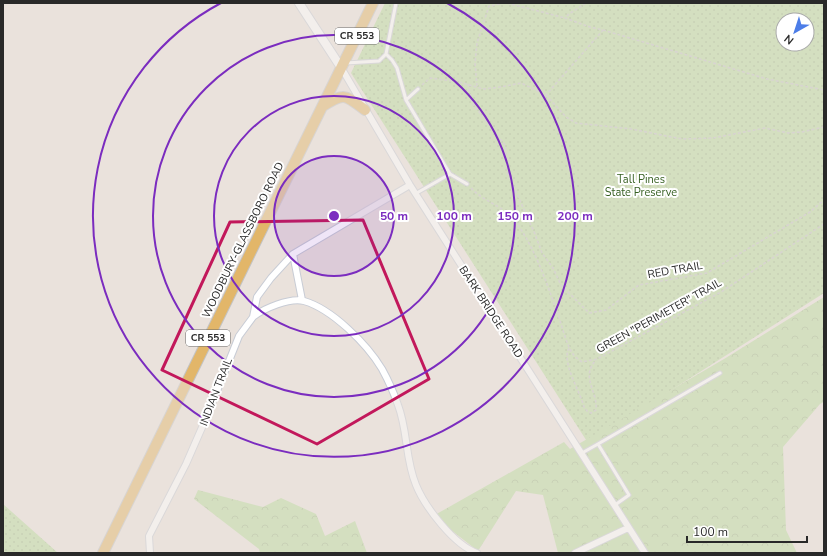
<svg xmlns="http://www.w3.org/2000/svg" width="827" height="556" viewBox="0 0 827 556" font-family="'Nunito Sans',sans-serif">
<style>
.grass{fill:url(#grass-dots);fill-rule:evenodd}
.forest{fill:url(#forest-crowns)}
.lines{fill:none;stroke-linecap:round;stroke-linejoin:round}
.service-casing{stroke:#c8ccd5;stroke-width:5}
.minor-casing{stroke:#c8ccd5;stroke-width:8}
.tertiary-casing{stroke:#c8ccd5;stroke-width:10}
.primary-casing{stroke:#c3c3c3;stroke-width:12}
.path{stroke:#c3c3c3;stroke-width:1.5;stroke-dasharray:3 2;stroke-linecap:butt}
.service{stroke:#fff;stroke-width:3}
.minor{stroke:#fff;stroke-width:6}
.tertiary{stroke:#fff;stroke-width:8}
.primary{stroke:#e2b669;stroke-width:10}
.marked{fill:none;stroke:#c2185b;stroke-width:3;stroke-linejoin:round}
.ring{fill:none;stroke:#7b2cbf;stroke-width:2}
.labels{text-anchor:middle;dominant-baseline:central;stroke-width:4;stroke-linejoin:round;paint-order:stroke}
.shield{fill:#fff;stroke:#696969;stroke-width:1}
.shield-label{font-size:10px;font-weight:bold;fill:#292929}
.park-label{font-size:11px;fill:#365f21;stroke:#fff}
.street-label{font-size:11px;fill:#292929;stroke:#fff}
.centre{fill:#7b2cbf;stroke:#fff;stroke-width:2}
.ring-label{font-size:12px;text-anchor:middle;font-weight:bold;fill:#7b2cbf;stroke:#fff;stroke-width:4;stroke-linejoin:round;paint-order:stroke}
</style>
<defs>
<pattern id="grass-dots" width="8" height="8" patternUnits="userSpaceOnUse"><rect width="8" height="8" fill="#bbdb9e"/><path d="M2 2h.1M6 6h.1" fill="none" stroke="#a1bc88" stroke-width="1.8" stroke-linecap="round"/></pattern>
<pattern id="forest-crowns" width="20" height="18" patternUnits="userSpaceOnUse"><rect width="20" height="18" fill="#bbdb9e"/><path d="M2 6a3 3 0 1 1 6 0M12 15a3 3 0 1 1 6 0" fill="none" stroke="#a1bc88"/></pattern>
</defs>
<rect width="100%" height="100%" fill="#eae2dc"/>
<path class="grass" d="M385 3H824V293L588 443 351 73ZM783 20H807V44H783Z
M3 504 58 553H3Z"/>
<path class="forest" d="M824 297V402L820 404 783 447 786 530 797 553H558L543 495 516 491 478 551 433 516 564 442 570 449 724 359Z
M198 490 263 507 281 498 316 514 325 536 355 521 367 553H260L259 549 194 499Z"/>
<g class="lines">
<g class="service-casing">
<path id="service" d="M386 54 392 60 397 68 406 100 450 174 467 184
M346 63 379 61 386 54 396 3
M406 100 418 89
M415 194 450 174
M598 444 720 373
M582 453 598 444 629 495 615 505"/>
</g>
<g class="minor-casing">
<path id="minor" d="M342 69 410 185 645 553
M293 254 302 300
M253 317C263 309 290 297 304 301 332 309 367 344 382 369 388 380 394 393 398 405 408 431 405 459 416 485 425 507 454 545 477 553
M150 553 149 536 186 464 207 416 239 336 253 317 257 297 271 278 293 254 410 185
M575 553 628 528"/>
</g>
<g class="tertiary-casing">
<path id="tertiary" d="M299 3 342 69"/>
</g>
<g class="primary-casing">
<path id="primary" d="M323 106C345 92 345 95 365 110
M103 553 373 3"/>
</g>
<path class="path" d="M507 3 565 18
M603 30 767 79 824 90
M468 84 472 103 505 145 508 174 535 234 542 253 553 268 561 285 589 313 606 310 639 285 707 273 810 212 824 200
M422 85 430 78 459 82 483 89 501 87 521 83 546 95 603 30 590 27 565 18 569 14 586 3
M477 86 475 63 477 43 489 6 505 3
M546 95 566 117 576 123 631 129 682 139 713 138 765 128 788 133 802 132 824 127
M471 188C482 200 497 204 508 214 530 234 546 281 556 309 561 321 566 345 573 354 575 357 579 360 582 362L597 359 721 292 824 224
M569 348C561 362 580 391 584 407L587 411 591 413 596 410C598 391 580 377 596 360"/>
<use href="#service" class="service"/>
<use href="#minor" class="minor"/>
<use href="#tertiary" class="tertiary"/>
<use href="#primary" class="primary"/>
</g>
<path d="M0 0H827V556H0ZM363 220 429 379 317 444 162 370 230 222Z" fill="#eae2dc" fill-opacity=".55" fill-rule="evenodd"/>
<path class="marked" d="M363 220 429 379 317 444 162 370 230 222Z"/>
<circle cx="334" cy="216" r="60" fill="#7b2cbf" fill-opacity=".12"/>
<g class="ring">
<circle cx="334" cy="216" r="60"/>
<circle cx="334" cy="216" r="120"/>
<circle cx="334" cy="216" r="181"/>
<path d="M447 3A241 241 0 1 1 221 3"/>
</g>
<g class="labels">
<g class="shield">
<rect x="335" y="28" width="44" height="16" rx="3"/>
<rect x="186" y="330" width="44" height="16" rx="3"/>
</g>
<g class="shield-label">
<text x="357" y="36">CR 553</text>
<text x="208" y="338">CR 553</text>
</g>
<g class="park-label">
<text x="641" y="179">Tall Pines<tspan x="641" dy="13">State Preserve</tspan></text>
</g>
<g class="street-label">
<text transform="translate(243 240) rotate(-64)">WOODBURY-GLASSBORO ROAD</text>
<text transform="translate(675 270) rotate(-10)">RED TRAIL</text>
<text transform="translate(491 312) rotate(57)">BARK BRIDGE ROAD</text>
<text transform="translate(659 316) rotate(-29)">GREEN "PERIMETER" TRAIL</text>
<text transform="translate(216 392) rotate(-69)">INDIAN TRAIL</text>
</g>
</g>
<circle cx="334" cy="216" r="6" class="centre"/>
<g class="ring-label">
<text x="394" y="220">50 m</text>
<text x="454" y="220">100 m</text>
<text x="515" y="220">150 m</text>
<text x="575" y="220">200 m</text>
</g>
<rect width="827" height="556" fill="none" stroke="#292929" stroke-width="8"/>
<g transform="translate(795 32) rotate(219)"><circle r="19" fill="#ffffff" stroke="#a9a9a9"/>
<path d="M0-3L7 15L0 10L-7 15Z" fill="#4c7de8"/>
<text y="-6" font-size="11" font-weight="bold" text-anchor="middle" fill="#292929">N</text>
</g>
<path d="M687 536v6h120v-6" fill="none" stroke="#292929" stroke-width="2"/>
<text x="693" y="536" font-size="12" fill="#292929" stroke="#ffffff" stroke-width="3" paint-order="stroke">100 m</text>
</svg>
